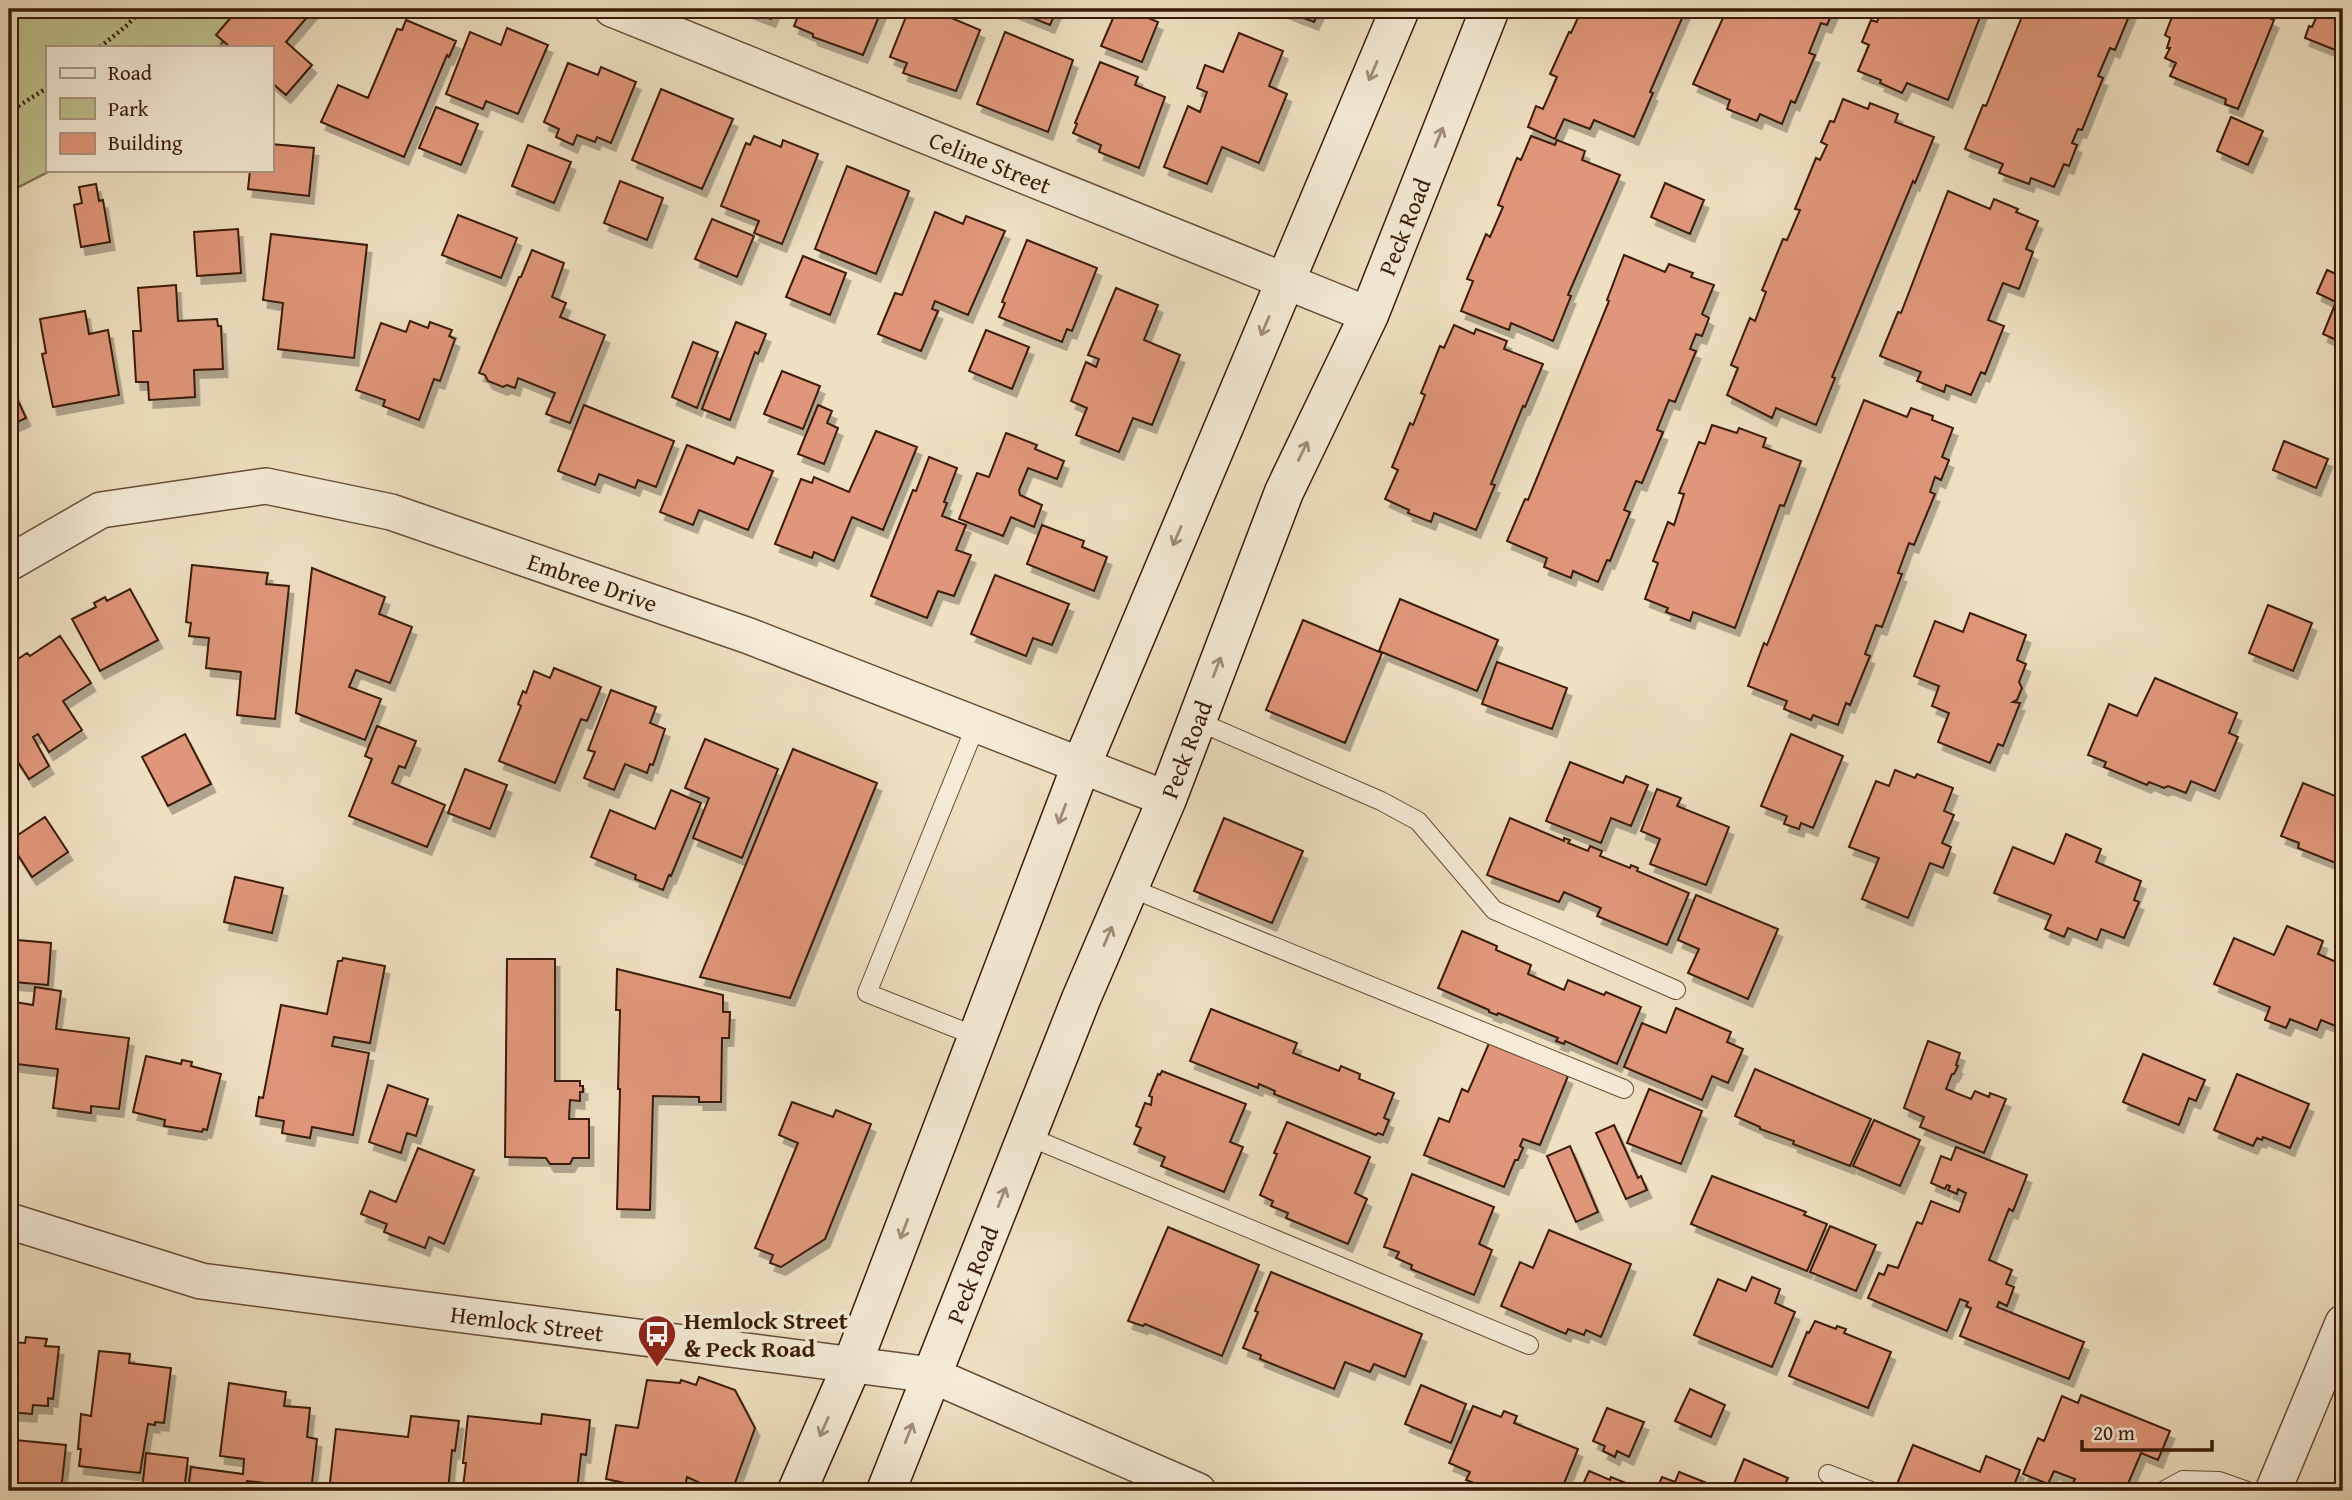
<svg xmlns="http://www.w3.org/2000/svg" width="2352" height="1500" viewBox="0 0 2352 1500" font-family="'Gentium Book Plus',serif">
<style>
.green{fill:#bfc18e;stroke:#7c6e4b;stroke-width:2}
.building{fill:#e0967a;stroke:#3a1b08;stroke-width:2;filter:url(#shadow)}
.lines{fill:none;stroke-linecap:round;stroke-linejoin:round}
.lane-casing{stroke:#674c36;stroke-width:20}
.street-casing{stroke:#674c36;stroke-width:38}
.secondary-casing{stroke:#3a1b08;stroke-width:41}
.path{stroke:#3a1b08;stroke-width:4.5;stroke-dasharray:2 3.5;stroke-linecap:butt}
.lane{stroke:#f5ebd7;stroke-width:18}
.street{stroke:#f5ebd7;stroke-width:35}
.secondary{stroke:#f5ebd7;stroke-width:38}
.oneway{stroke:#a18d7a}
.labels{text-anchor:middle;dominant-baseline:central;stroke-width:7;stroke-linejoin:round;paint-order:stroke}
.street-label{font-size:24px;fill:#3a1b08;stroke:#f5ebd7}
.poi-label{font-size:24px;font-weight:bold;fill:#3a1b08;stroke:#f5ebd7;text-anchor:start}
</style>
<defs>
<filter id="shadow"><feDropShadow dx="4.5" dy="8" stdDeviation="0" flood-color="#0004"/></filter>
</defs>
<rect width="100%" height="100%" fill="#efe0c1"/>
<filter id="stains"><feTurbulence type="fractalNoise" baseFrequency=".00286" numOctaves="4"/><feColorMatrix values="0 0 0 0 .2 0 0 0 0 .09 0 0 0 0 .02 0 0 0 .5 -.17"/></filter>
<radialGradient id="worn" r=".72"><stop offset=".6" stop-color="#630" stop-opacity="0"/><stop offset="1" stop-color="#630" stop-opacity=".3"/></radialGradient>
<path class="green" d="M9 9H251L219 47H47V170H52L9 192Z"/>
<path class="building" d="M238 9H314L286 42 312 65 286 95 271 82V47H230L216 35Z
M745 9H775L771 19Z
M801 9H882L863 55 813 37V34L794 26Z
M909 9H952L949 17 980 30 956 91 903 73 907 63 890 57Z
M1010 9H1057L1050 25Z
M1117 9H1127L1158 22 1142 62 1101 46Z
M1281 9H1320L1314 22Z
M1582 9H1686L1650 92 1653 93 1634 137 1594 120 1590 129 1564 119 1555 139 1528 127 1536 106 1543 109 1557 77 1550 74 1569 32 1571 33Z
M1727 9H1834L1827 25 1821 23 1809 53 1815 55 1795 103 1791 101 1782 124 1760 114 1757 121 1727 109 1730 100 1693 84Z
M1882 9H1983L1948 100 1907 83 1902 93 1880 83 1881 80 1858 71 1869 45 1862 42 1871 20 1877 22Z
M2025 9H2132L2115 50 2110 48 2098 76 2103 78 2082 130 2078 129 2072 143 2077 145 2069 166 2064 164 2054 187 2031 178 2029 184 1999 173 2003 164 1965 149 1983 105 1986 106Z
M2175 9H2268L2265 16 2274 20 2238 109 2225 104 2226 99 2170 76 2176 63 2165 58 2170 48H2167L2170 38 2165 35Z
M2320 9H2343V53L2305 38 2309 26 2312 27Z
M406 20 456 41 449 57 447 55 404 157 321 122 338 85 368 98 397 29 402 30Z
M507 28 548 45 518 114 486 101 483 109 446 94 470 32 501 45Z
M1005 32 1073 60 1048 132 977 104Z
M1239 33 1283 51 1269 86 1287 94 1259 163 1222 147 1207 184 1164 167 1188 106 1200 112 1207 92 1197 88 1205 65 1223 72Z
M1100 62 1138 77 1135 85 1165 97 1139 168 1099 152 1101 145 1073 133 1077 124 1075 123Z
M568 63 598 75 601 67 636 82 611 143 597 137 595 142 577 135 573 145 556 137 559 129 544 122Z
M661 89 733 119 702 189 632 160Z
M1843 99 1868 109 1870 103 1898 114 1895 122 1934 137 1915 183 1913 181 1832 377 1835 378 1816 425 1776 408 1772 418 1727 395 1738 368 1731 365 1750 318 1755 321 1766 292 1762 290 1783 239 1787 240 1800 210 1795 209 1816 158 1820 160 1827 145 1821 142 1830 121 1834 122Z
M436 107 478 124 461 165 419 148Z
M2231 117 2263 131 2248 165 2217 151Z
M754 136 781 147 783 140 818 154 782 244 754 233 759 221 721 206 746 143 750 145Z
M1531 136 1555 145 1557 140 1585 151 1582 160 1620 175 1568 295 1571 296 1553 341 1511 323 1509 330 1461 311 1473 281 1467 279 1486 234 1490 237 1503 207 1498 205 1517 158 1521 160Z
M271 144 314 148 309 196 248 189 250 170H271Z
M528 145 571 162 554 203 512 186Z
M847 166 909 191 876 274 815 249Z
M620 181 663 198 647 240 604 223Z
M1665 183 1704 200 1690 234 1651 217Z
M96 184 99 201 103 200 110 242 81 247 74 205 82 203 79 187Z
M1948 191 1990 209 1994 199 2018 209 2016 212 2038 221 2026 249 2033 252 2019 289 2003 283 1988 320 2004 326 1985 374 1981 372 1971 395 1946 385 1944 392 1917 381 1921 372 1880 356 1898 312 1901 313Z
M935 212 963 224 966 216 1005 231 968 315 935 301 932 309 938 311 921 351 878 334 895 293 902 295Z
M458 215 517 238 501 278 442 255Z
M712 219 754 236 737 277 695 259Z
M238 229 241 273 197 276 194 232Z
M271 234 367 245 354 358 278 349 283 303 263 300Z
M1027 240 1097 268 1072 331 1067 329 1062 342 999 317 1005 303 1002 302Z
M532 250 564 263 552 297 566 303 560 317 605 335 570 423 546 414 555 393 518 378 515 388 507 385 503 387 488 381 485 375 479 373 519 277H521Z
M1624 255 1665 272 1669 264 1693 273 1691 277 1714 285 1702 314 1709 318 1702 336 1696 334 1690 349 1696 351 1675 402 1669 400 1657 430 1663 432 1642 483 1636 481 1624 510 1630 512 1610 561 1607 560 1598 582 1573 571 1571 578 1544 567 1547 558 1507 541 1525 499 1528 500 1609 301 1607 300Z
M803 256 846 273 830 315 786 297Z
M2327 270 2343 277V343L2323 334 2336 302 2317 293Z
M176 285 178 321 217 319 218 326H221L223 369 194 370 195 397 149 400 148 382H136L133 331H141L138 288Z
M1116 288 1158 305 1144 340 1180 355 1152 425 1133 418 1119 452 1076 435 1087 408 1071 401 1086 362 1096 367 1099 359 1088 355Z
M85 311 89 334 108 330 119 395 53 407 42 354 46 353 40 319Z
M410 321 428 328 430 322 452 330 449 336 455 339 440 381 434 379 419 420 383 406 385 400 356 390 381 323 406 332Z
M736 322 766 334 758 354 755 352 730 420 702 409Z
M1454 325 1474 334 1476 329 1507 341 1504 349 1543 364 1525 407 1523 406 1491 484 1495 485 1476 530 1434 513 1431 522 1408 513 1409 510 1385 499 1398 470 1392 467 1410 423 1413 425 1425 395 1421 393 1440 346 1444 348Z
M986 330 1029 347 1012 389 969 371Z
M693 342 718 352 697 408 672 397Z
M782 371 820 386 803 429 764 414Z
M9 381 26 418 9 426Z
M1864 400 1907 417 1911 408 1933 416 1932 420 1953 428 1942 457 1949 460 1941 480 1935 477 1930 492 1935 494 1914 545 1909 543 1898 573 1902 574 1882 627 1876 625 1865 654 1870 656 1850 705 1846 703 1838 725 1813 715 1811 720 1784 709 1787 701 1748 686 1764 643 1767 645Z
M584 405 674 441 656 487 638 480 635 488 599 474 595 485 558 471Z
M818 405 832 411 827 423 838 428 824 464 798 454Z
M1712 425 1737 433 1739 428 1766 438 1763 447 1801 461 1784 506 1780 505 1735 628 1693 612 1690 621 1666 612 1668 608 1645 599 1658 563 1653 561 1668 522 1674 525 1684 494 1679 493 1699 442 1705 444Z
M876 431 917 447 883 530 852 517 834 561 814 552 812 558 775 544 801 479 812 483 814 477 849 492Z
M1006 433 1037 445 1035 449 1064 461 1057 479 1028 468 1019 490 1020 495 1042 505 1034 527 1011 517 1003 536 959 519 977 473 989 477Z
M2284 441 2328 459 2316 488 2273 470Z
M687 445 734 464 737 457 773 471 748 530 699 510 693 525 660 512Z
M929 457 957 468 944 502 947 503 942 516 966 525 956 550 971 555 954 596 938 591 927 618 871 596 913 490 916 491Z
M1042 525 1084 541 1082 547 1107 557 1094 591 1027 564Z
M192 565 268 573 266 584 289 586 275 719 237 715 241 672 206 668 209 638 189 636 191 623 186 622Z
M312 568 385 597 379 614 412 627 390 683 356 670 349 687 381 699 365 740 296 713Z
M995 575 1069 604 1052 645 1033 638 1026 656 971 634Z
M130 589 158 640 100 671 72 619 96 607 94 603 105 597 107 601Z
M1400 599 1498 640 1477 691 1379 651Z
M2268 605 2312 623 2293 671 2249 653Z
M1970 613 2026 635 2017 660 2026 664 2019 682 2022 688 2017 700 2013 702 2020 703 2003 746 1998 744 1990 763 1938 742 1949 713 1932 706 1939 686 1914 676 1935 621 1963 632Z
M1303 620 1382 653 1345 743 1266 710Z
M60 636 91 683 63 701 82 730 49 752 38 734 33 737 49 766 29 779 9 748V707L12 704 9 699V665L27 653 30 656Z
M1497 662 1567 688 1552 729 1482 704Z
M554 668 601 687 587 721 581 719 555 783 499 761 521 706 518 704 523 691 526 693 534 671 550 678Z
M2155 678 2237 713 2229 733 2238 737 2215 791 2191 781 2186 793 2168 786 2164 788 2149 782 2147 785 2104 767 2106 762 2088 755 2109 704 2137 716Z
M611 690 656 707 650 723 665 729 653 765 650 764 647 773 625 764 614 790 584 778 595 752 588 750Z
M377 726 416 741 405 768 399 766 392 783 445 805 427 847 349 816 372 759 365 756Z
M185 734 211 784 168 806 142 757Z
M1791 734 1843 756 1813 828 1801 823 1799 829 1784 824 1787 816 1761 806Z
M705 739 778 769 742 858 693 838 709 798 685 788Z
M793 749 877 783 790 998 700 977Z
M1570 762 1623 783 1626 776 1648 785 1631 826 1611 818 1601 843 1546 821Z
M465 769 507 785 490 829 448 813Z
M1895 770 1915 778 1917 774 1953 788 1944 811 1954 815 1942 843 1951 847 1943 868 1930 863 1908 918 1862 899 1879 858 1849 847 1876 781 1889 786Z
M2343 775V860L2341 865 2298 848 2299 843 2281 836 2303 783 2335 796Z
M1657 789 1681 798 1677 806 1729 827 1706 885 1650 864 1660 839 1641 831Z
M671 790 701 803 671 876 669 875 663 890 635 879 636 875 591 857 610 810 655 829Z
M45 817 68 852 32 877 9 841Z
M1224 818 1303 851 1272 923 1194 891Z
M1510 818 1564 841V838L1570 840 1568 843 1588 851 1590 846 1602 851 1600 856 1630 868 1631 865 1638 868 1637 871 1689 893 1667 945 1597 916 1601 908 1564 892 1559 902 1487 875Z
M2066 834 2101 849 2096 862 2141 881 2134 900 2139 902 2124 938 2101 929 2097 940 2068 928 2064 937 2045 929 2051 915 1994 893 2013 847 2054 864Z
M235 877 283 888 272 933 224 922Z
M1696 895 1778 929 1748 999 1688 973 1699 949 1678 940Z
M2287 926 2323 941 2318 954 2343 965V1029L2321 1020 2317 1030 2290 1019 2286 1028 2265 1020 2270 1007 2214 984 2234 938 2274 955Z
M1462 931 1497 946 1496 950 1531 965 1528 974 1564 990 1568 980 1604 995 1606 992 1641 1007 1617 1064 1565 1041 1564 1044 1556 1041 1558 1038 1498 1013 1497 1015 1489 1012V1010L1438 988Z
M17 940 51 943 48 985 14 982Z
M343 958 385 966 370 1043 334 1037 332 1046 369 1053 353 1135 312 1127 310 1138 282 1133 284 1121 256 1116 259 1097 263 1098 281 1005 327 1014 338 961H342Z
M507 959H555V1081H580V1086H583V1092H580V1101L570 1100 569 1119H589V1158H573L570 1164H550L546 1158 505 1157Z
M617 969 723 995V1012H730L729 1038H722L721 1102H699V1097L653 1096 650 1210 617 1209 620 1089H618L620 1010H616Z
M35 987 61 991 56 1029 129 1038 119 1109 91 1106V1113L53 1108 58 1069 9 1063 11 1014H14L15 1002 33 1005Z
M1676 1008 1731 1032 1727 1042 1743 1049 1728 1083 1712 1076 1702 1100 1624 1067 1642 1023 1666 1033Z
M1211 1009 1297 1043 1293 1053 1339 1071 1341 1066 1360 1074 1359 1079 1394 1093 1384 1118 1389 1120 1383 1135 1378 1133 1376 1135 1274 1094 1275 1091 1259 1084 1258 1088 1190 1061Z
M1490 1041 1553 1066 1552 1069 1568 1076 1540 1145 1523 1139 1520 1146 1523 1148 1518 1160H1515L1504 1187 1424 1155 1439 1118 1449 1122 1462 1089 1468 1092Z
M1928 1041 1960 1053 1956 1065 1958 1066 1954 1074H1952L1946 1089 1971 1099 1975 1091 1989 1097 1990 1093 2006 1099 1984 1153 1920 1127 1924 1117 1904 1108Z
M2143 1054 2205 1080 2196 1101 2189 1098 2179 1125 2123 1102Z
M146 1056 181 1064 182 1060 192 1062 191 1066 221 1074 207 1130 203 1129 202 1132 164 1126 165 1120 133 1112Z
M1755 1069 1871 1119 1850 1166 1793 1144 1794 1141 1760 1129V1127L1735 1116Z
M1162 1071 1246 1104 1230 1142 1243 1147 1224 1192 1161 1166 1165 1157 1134 1144 1141 1128 1136 1126 1145 1103 1151 1105 1152 1097 1149 1096 1158 1074 1160 1075Z
M2237 1074 2309 1104 2290 1148 2263 1137 2262 1140 2257 1138 2253 1146 2214 1130Z
M388 1085 428 1099 416 1136 407 1133 401 1153 369 1142Z
M1649 1089 1702 1111 1681 1164 1627 1143Z
M792 1102 833 1117 836 1110 871 1124 825 1239 781 1267 770 1263 773 1255 755 1248 798 1143 779 1135Z
M1874 1120 1920 1140 1900 1186 1853 1166Z
M1287 1122 1370 1157 1355 1193 1367 1199 1348 1244 1286 1218 1288 1213 1271 1206 1273 1201 1260 1195 1277 1154 1274 1153Z
M1614 1125 1638 1178 1641 1176 1647 1190 1626 1199 1596 1133Z
M1570 1146 1598 1212 1576 1222 1547 1156Z
M1956 1147 2027 1175 2013 1211 2009 1209 1989 1260 2012 1270 2006 1284 2014 1287 2007 1306 1999 1302 1997 1307 2084 1342 2069 1379 1960 1336 1971 1308 1966 1306 1968 1302 1960 1299 1947 1331 1868 1298 1879 1273 1884 1275 1888 1265 1898 1268 1917 1222 1922 1224 1931 1201 1959 1212 1966 1193 1958 1189 1957 1194 1948 1190 1950 1186 1947 1185 1945 1189 1931 1183 1941 1156 1951 1160Z
M418 1148 474 1170 444 1244 429 1237 425 1248 384 1232 387 1224 361 1214 370 1191 396 1202Z
M1412 1174 1494 1207 1479 1244 1492 1250 1474 1295 1411 1269 1412 1265 1396 1258 1399 1252 1384 1247Z
M1712 1176 1806 1212 1804 1215 1827 1224 1807 1271 1691 1224Z
M1830 1226 1876 1245 1856 1291 1810 1272Z
M1168 1227 1259 1265 1222 1356 1145 1324 1143 1326 1128 1321Z
M1549 1230 1631 1264 1601 1337 1586 1330 1584 1335 1568 1329 1566 1334 1501 1306 1520 1262 1533 1268Z
M1271 1272 1422 1334 1405 1377 1374 1364 1370 1372 1345 1362 1334 1389 1260 1359 1261 1355 1243 1348 1258 1312 1255 1311Z
M1752 1277 1780 1289 1775 1303 1795 1312 1772 1367 1694 1335 1718 1279 1746 1291Z
M1815 1321 1836 1329 1837 1326 1846 1329 1844 1333 1891 1352 1868 1408 1789 1376 1807 1332 1809 1333Z
M9 1327 13 1328 11 1342 25 1343 26 1337 47 1339 45 1346 59 1347 53 1399 48 1398V1406L33 1405 32 1414 9 1412Z
M99 1351 130 1354 129 1363 171 1368 164 1423 155 1422V1425L148 1424 140 1473 79 1466 81 1449H78L81 1414 91 1416Z
M699 1377 735 1390 755 1428 732 1491H717L687 1477 684 1491H663L606 1479 616 1425 638 1428 647 1380 680 1383 681 1380 696 1385Z
M229 1383 286 1392 284 1406 310 1408 307 1437 317 1439 311 1491H281V1485L247 1481 246 1491H188L191 1467 243 1474 244 1459 220 1456Z
M1421 1385 1466 1404 1451 1443 1405 1424Z
M1690 1389 1725 1405 1711 1437 1675 1421Z
M2081 1395 2170 1431 2158 1460 2141 1453 2125 1491H2087L2072 1485 2075 1479 2054 1471 2048 1484 2023 1474 2038 1438 2044 1441 2062 1396 2078 1403Z
M1473 1406 1501 1417 1504 1411 1517 1416 1514 1423 1578 1449 1561 1491H1520L1507 1486 1505 1491H1495L1466 1480 1470 1472 1449 1463Z
M1607 1408 1644 1422 1629 1457 1617 1451 1615 1457 1603 1451 1605 1446 1593 1441Z
M542 1414 590 1420 586 1455 581 1454 577 1491H495L463 1487 466 1463H463L468 1416 541 1424Z
M411 1416 459 1421 455 1451 452 1450 448 1491H329L336 1429 408 1437Z
M15 1440 66 1445 61 1491H10Z
M1913 1445 1980 1472 1986 1456 2020 1470 2014 1485 2031 1491H1901L1895 1489Z
M146 1453 188 1458 184 1491H142Z
M1744 1459 1788 1478 1782 1491H1731Z
M1589 1471 1610 1480 1611 1477 1646 1491H1580Z
M1679 1472 1712 1485 1709 1491H1656L1662 1477 1675 1482Z"/>
<g class="lines">
<g class="lane-casing">
<path id="lane" d="M1197 721 1381 801 1418 821 1494 910 1676 990
M976 725 867 993 978 1037
M1128 887 1624 1089
M1027 1136 1529 1345
M1828 1474 1871 1491
M2163 1491 2183 1480 2219 1481 2247 1491"/>
</g>
<g class="street-casing">
<g id="street">
<path id="s1" d="M612 9 1369 315"/>
<path id="s2" d="M9 563 101 510 266 486 391 512 749 636 1167 799"/>
<path id="s3" d="M9 1221 201 1281 932 1375 1198 1491"/>
<path d="M2273 1491 2343 1323"/>
</g>
</g>
<g class="secondary-casing">
<g id="secondary">
<path d="M797 1491 852 1365 1081 766 1400 9"/>
<path id="s4" d="M886 1491 1081 999 1167 799 1284 492 1369 315 1490 9"/>
</g>
</g>
<path class="path" d="M100 47 125 27 143 9
M9 112 47 88"/>
<use href="#lane" class="lane"/>
<use href="#street" class="street"/>
<use href="#secondary" class="secondary"/>
</g>
<defs><path id="oneway-shaft" d="M-6 0H5M1.5-3L5.5 0L1.5 3" fill="none" stroke-width="1.6" stroke-linecap="round" stroke-linejoin="round" transform="scale(1.75)"/></defs>
<g class="oneway">
<use href="#oneway-shaft" transform="translate(1373 71) rotate(113)"/>
<use href="#oneway-shaft" transform="translate(1439 137) rotate(-68)"/>
<use href="#oneway-shaft" transform="translate(1265 326) rotate(113)"/>
<use href="#oneway-shaft" transform="translate(1303 451) rotate(-64)"/>
<use href="#oneway-shaft" transform="translate(1177 536) rotate(113)"/>
<use href="#oneway-shaft" transform="translate(1217 667) rotate(-69)"/>
<use href="#oneway-shaft" transform="translate(1062 814) rotate(111)"/>
<use href="#oneway-shaft" transform="translate(1108 936) rotate(-67)"/>
<use href="#oneway-shaft" transform="translate(1002 1197) rotate(-68)"/>
<use href="#oneway-shaft" transform="translate(904 1229) rotate(111)"/>
<use href="#oneway-shaft" transform="translate(824 1427) rotate(114)"/>
<use href="#oneway-shaft" transform="translate(909 1433) rotate(-69)"/>
</g>
<defs>
<g id="bus-pin" transform="scale(2.0125)"><path d="M0 17L-7.5 6A9.5 9.5 0 1 1 7.5 6Z" fill="#8f2418" stroke="#f5ebd7"/><path d="M-5-6H5V4H4V6H2V4H-2V6H-4V4H-5ZM-3.5-4V0h7V-4ZM-3.5 1.2v1.5H-2V1.2ZM2 1.2v1.5H3.5V1.2Z" fill="#fff"/></g>
</defs>
<g fill-rule="evenodd">
<use href="#bus-pin" x="657" y="1334"/>
</g>
<g class="labels">
<g class="street-label">
<text stroke="none"><textPath href="#s1" startOffset="408">Celine Street</textPath></text>
<text stroke="none"><textPath href="#s4" startOffset="1367">Peck Road</textPath></text>
<text stroke="none"><textPath href="#s2" startOffset="614">Embree Drive</textPath></text>
<text stroke="none"><textPath href="#s4" startOffset="800">Peck Road</textPath></text>
<text stroke="none"><textPath href="#s4" startOffset="233">Peck Road</textPath></text>
<text stroke="none"><textPath href="#s3" startOffset="530">Hemlock Street</textPath></text>
</g>
<g class="poi-label">
<text x="684" y="1320">Hemlock Street<tspan x="684" dy="28">&amp; Peck Road</tspan></text>
</g>
</g>
<rect width="2352" height="1500" fill="none" stroke="#efe0c1" stroke-width="35"/>
<rect x="10" y="10" width="2331" height="1479" fill="none" stroke="#3a1b08" stroke-width="3.5"/>
<rect x="18" y="18" width="2317" height="1465" fill="none" stroke="#3a1b08" stroke-width="2"/>
<rect x="46" y="46" width="228" height="126" fill="#f5ebd7" stroke="#aa9884" stroke-width="2"/>
<rect x="60" y="68" width="35" height="10" fill="#f5ebd7" stroke="#aa9884" stroke-width="2"/>
<text x="108" y="80" font-size="21" fill="#3a1b08">Road</text>
<rect x="60" y="98" width="35" height="21" fill="#bfc18e" stroke="#aa9884" stroke-width="2"/>
<text x="108" y="116" font-size="21" fill="#3a1b08">Park</text>
<rect x="60" y="133" width="35" height="21" fill="#e0967a" stroke="#aa9884" stroke-width="2"/>
<text x="108" y="150" font-size="21" fill="#3a1b08">Building</text>
<path d="M2082 1440v10h130v-10" fill="none" stroke="#3a1b08" stroke-width="3.5"/>
<text x="2093" y="1440" font-size="21" fill="#3a1b08" stroke="#f5ebd7" stroke-width="5" paint-order="stroke">20 m</text>
<rect width="100%" height="100%" filter="url(#stains)"/>
<rect width="100%" height="100%" fill="url(#worn)"/>
</svg>
